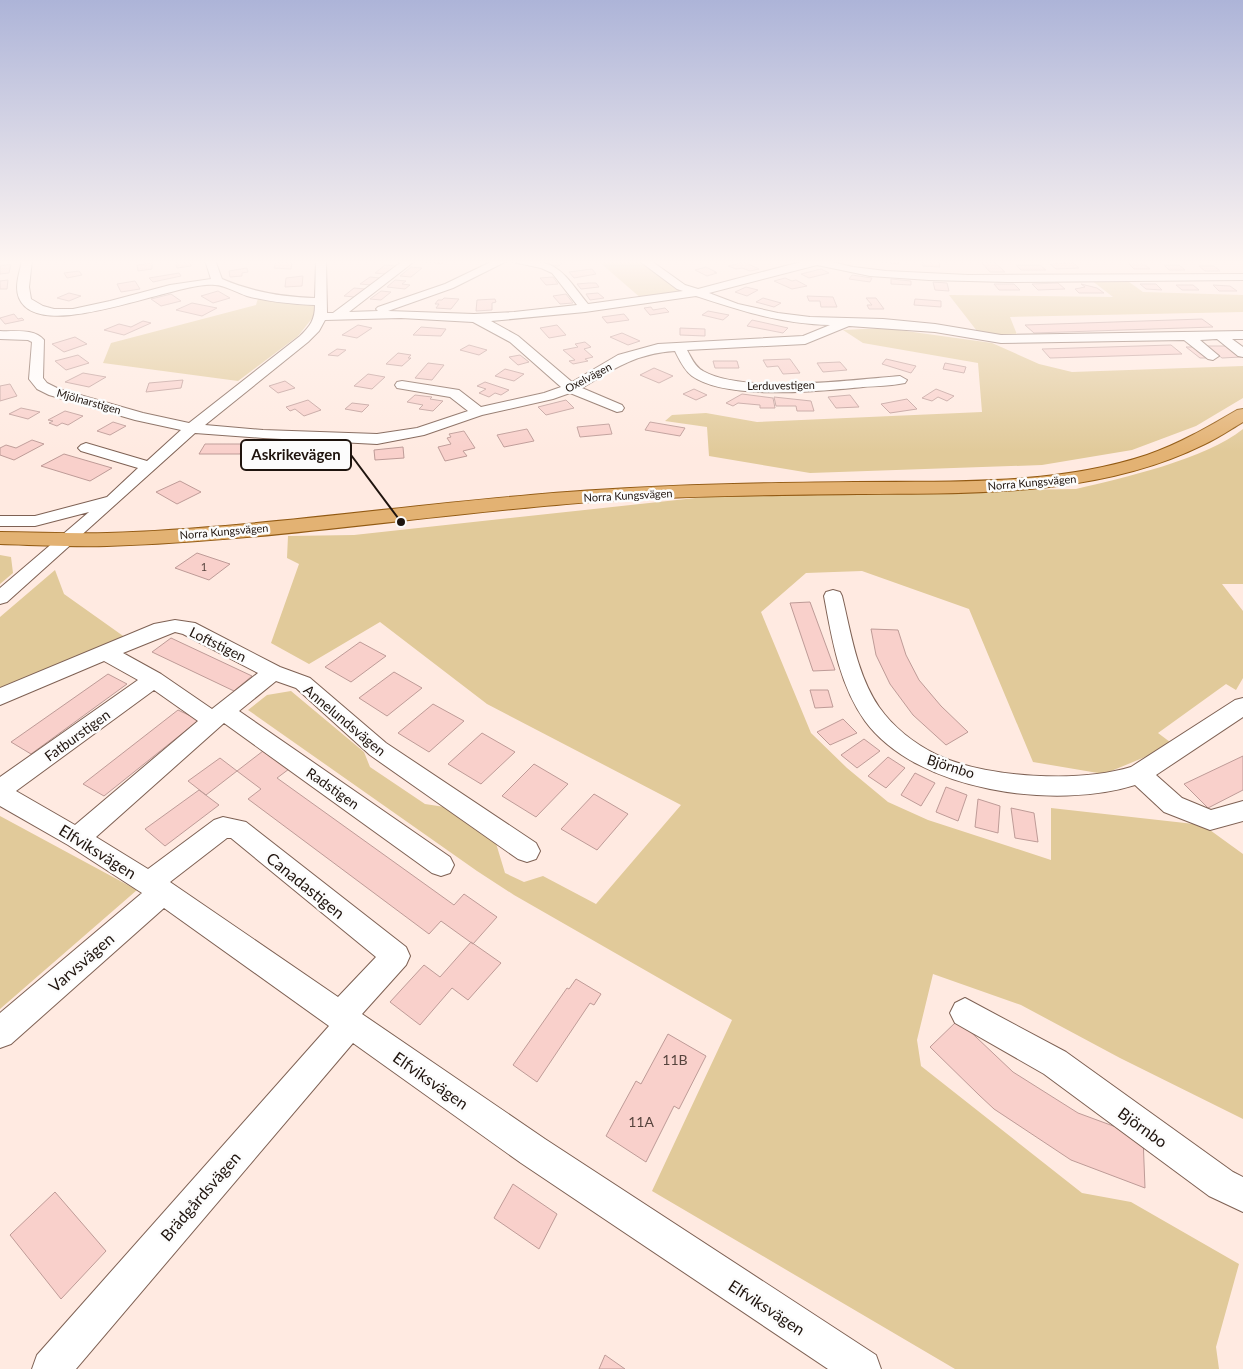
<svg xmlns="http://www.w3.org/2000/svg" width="1243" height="1369" viewBox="0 0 1243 1369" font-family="Lato,sans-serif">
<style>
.green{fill:#e1ca9a}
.building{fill:#f9d0cb;stroke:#be9b97}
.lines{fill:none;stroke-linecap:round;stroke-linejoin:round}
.minor-casing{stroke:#7e6154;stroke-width:2}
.major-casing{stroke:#925a13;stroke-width:2}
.minor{fill:#fff;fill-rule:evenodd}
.major{fill:#e3b273;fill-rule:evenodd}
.labels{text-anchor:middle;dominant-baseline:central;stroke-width:5;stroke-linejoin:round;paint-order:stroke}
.far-street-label{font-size:11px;fill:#1f140e;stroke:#fcfcfc}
.number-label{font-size:11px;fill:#56433d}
.street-label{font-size:14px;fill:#1f140e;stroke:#fcfcfc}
.near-number-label{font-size:14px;fill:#56433d}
.near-street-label{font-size:16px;fill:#1f140e;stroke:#fcfcfc}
.leader{fill:none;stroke:#1f140e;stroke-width:2}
.callout-dot{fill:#1f140e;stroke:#fcfcfc;stroke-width:2}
.callout{fill:#fcfcfc;stroke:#1f140e;stroke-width:2}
.callout-label{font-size:15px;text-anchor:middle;font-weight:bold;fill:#1f140e}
</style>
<rect width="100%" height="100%" fill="#ffeae1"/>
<path class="green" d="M597 260H638L682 292 642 299Z
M1125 279 1143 292 1243 295V312L1010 317 1018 337 977 331 949 295 1113 297 1091 280Z
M259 295 314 305V316L298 336 238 381 103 363 111 343 256 305Z
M884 328 992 343 1039 364 1072 372 1243 366V398L1196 426 1132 450 1042 465 810 473 709 456 707 427 665 421 672 415 706 413 757 422 982 412 978 363 863 343 843 330Z
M1243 429V584H1222L1243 611V678L1236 690 1226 684 1158 733 1174 745 1104 774 1033 762 969 609 862 571 806 573 761 612 811 733 847 768 888 802 928 820 1051 860V808L1203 825 1243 854V1119L1120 1058 1021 1005 933 974 917 1040 921 1066 1082 1193 1131 1202 1239 1264 1216 1347 1219 1369H955L652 1191 732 1020 514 895 477 871 248 710 267 695 291 691 364 752 370 767 425 804 451 808 495 840 505 873 524 882 543 876 596 904 681 805 487 704 380 622 309 664 271 643 299 564 287 558 288 536 354 535 723 495 1076 489C1123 478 1206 459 1243 429Z
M0 555 11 557 13 573 0 584Z
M55 570 64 594 126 638 0 690V617Z
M0 816 137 890 0 1009Z"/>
<path class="building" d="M175 260H189L191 266 177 268Z
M421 260H446L442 264 419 261Z
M553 260H565L559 266 549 265Z
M883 260H900L898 264 882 262Z
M921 261 939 262 940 267 923 266Z
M292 262 291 269 274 268 275 263Z
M744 262 759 269 750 271 742 268 736 269 728 266Z
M981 262H994L1005 272H990Z
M152 263V269L138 271 137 265Z
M1074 263 1079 268 1056 269 1050 264Z
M11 264 9 273 0 274V266Z
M1129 264H1144L1150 269H1134Z
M385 265 396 266 385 274 375 273Z
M1016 265H1040L1046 270H1021Z
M1164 265H1179L1185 270H1169Z
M1199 266H1214L1220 271H1205Z
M411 267 422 268 411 277 400 276Z
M706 267 716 272H714L717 273 707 276 695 270Z
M247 268 248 272 242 273V276L230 277 229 271Z
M592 269 596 274 574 278 569 272Z
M821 269 829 273 809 278 801 274Z
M79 271 82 275 67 278 64 273Z
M179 273 181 276 153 282 149 278Z
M852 275 872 278 870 282 849 279Z
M303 276 302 286 285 287 286 278Z
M370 277 380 278 371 285 360 284Z
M553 277 558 284 546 285 540 278Z
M785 278 792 281 796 280 807 286 792 289 774 281Z
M891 279 911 281V285L891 284Z
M8 280 7 289H0V281Z
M395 280 406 281 402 284 410 285 405 289 387 287Z
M135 281 140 289 121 292 117 284Z
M933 282 947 283 949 291 935 290Z
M589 283H596L599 287 581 289 577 284Z
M1058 283 1065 289 1038 290 1032 284Z
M994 284H1014L1020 290H999Z
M1081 284 1097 288 1104 293H1079L1075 289 1085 287Z
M1140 284H1156L1162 290 1146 289Z
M1176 285H1193L1199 290H1182Z
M1213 285 1230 286 1237 291H1219Z
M746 287 758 290 747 296 735 292Z
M354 288 365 289 354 297 344 296Z
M218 291 230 298 213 303 201 296Z
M381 291 391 292 381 300 370 299Z
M69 293 81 296 69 301 57 298Z
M598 293 604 298 590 300 586 294Z
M171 294 181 301 161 306 151 299Z
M566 294 573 303 560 304 553 296Z
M807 296 833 297 837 307H821L820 301H809Z
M444 298 459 299 451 309 436 308 439 304H435L438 300H442Z
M763 298 781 303 774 307 756 302Z
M866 298H876L884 309H869L867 305H872Z
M495 299 496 302 492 303V310L476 311 477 300Z
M915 299 941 301V307L914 305Z
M192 303 217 308 202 316 176 310Z
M651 307 653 310 665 308 669 312 650 315 644 308Z
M708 311 729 315 723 320 702 315Z
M14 314 18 319 22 318 24 320 5 324 0 318Z
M624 314 629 320 607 323 602 317Z
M1202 319 1213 327 1034 333 1025 325Z
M752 320 788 328 783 333 747 326Z
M143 321 151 323 124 335 104 330 119 324 131 327Z
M358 325 372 328 357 338 342 335Z
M557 325 566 335 549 338 540 328Z
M421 327 446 329 441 336 413 335Z
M680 328 705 329V336L680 335Z
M622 333 640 341 628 345 610 337Z
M75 337 87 344 64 352 52 344Z
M585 342 591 347 584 349 593 357 585 359 588 361 573 364 569 361 575 360 563 350 578 347 575 344Z
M469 345 487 350 479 355 460 350Z
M1171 345 1182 354 1050 358 1042 349Z
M1207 346H1225L1241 357 1222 358Z
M1186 347H1194L1209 358H1200Z
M337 349 346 350 338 356 328 355Z
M398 353 411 355 408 358H411L402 366 386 364Z
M78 355 89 363 66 370 55 361Z
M520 355 529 362 518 365 509 357Z
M790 359 800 373 783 374 778 366 767 367 763 360Z
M886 359 916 366 911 373 882 364Z
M713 361H737L739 368H715Z
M840 362 847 370 823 372 817 363Z
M428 363 444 365 432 380 415 378Z
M945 363 966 367 964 373 943 369Z
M654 368 673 376 659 383 640 375Z
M505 369 524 374 514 381 495 376Z
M83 373 106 377 89 387 65 382Z
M368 374 385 377 372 389 354 386Z
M183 380 181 388 146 392 149 383Z
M285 381 295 388 278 393 269 386Z
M485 382 509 390 501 395 495 393 489 397 479 393 486 389 477 386Z
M10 384 17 396 0 401V386Z
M694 389 707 395 696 400 683 394Z
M936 389 954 396 947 401 938 397 932 401 922 398Z
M742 394 773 398 775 408H760V405L738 403 733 406 726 403Z
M415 395 432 397 430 399 443 401 433 411 419 409 423 405 407 402Z
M850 395 859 407 836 408 828 397Z
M774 397 811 401 814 411H797L796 406H776Z
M907 399 917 409 890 413 881 404Z
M308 400 321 410 304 416 295 409 290 411 286 407Z
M566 400 574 408 546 415 538 407Z
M352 403 369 405 362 412 345 409Z
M21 408 40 412 28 419 9 414Z
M65 411 83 416 68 425 62 423 57 426 49 423 53 421 48 420Z
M113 422 126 426 110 435 97 431Z
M650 422 685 428 680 436 645 430Z
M609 424 612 434 580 437 577 427Z
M527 429 534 441 504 447 497 435Z
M464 431 475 448 463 451 467 456 445 461 438 447 451 444 447 438 451 437 449 434Z
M32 440 44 444 14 460 0 455V448L6 445 16 448Z
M205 444H246L240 454H199Z
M403 447 404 458 375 460 374 450Z
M64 454 112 468 90 481 41 466Z
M180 481 201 492 177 504 156 492Z
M197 553 230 564 209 580 175 568Z
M810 602 835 670 813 671 790 603Z
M871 629 898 630 906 655 919 680 941 706 968 732 946 745 913 715 890 684 876 655Z
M171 638 252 676 234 691 152 652Z
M360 642 386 656 351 682 325 667Z
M394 672 422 688 387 716 359 698Z
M108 674 127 684 31 754 11 742Z
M810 690H828L833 707 815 708Z
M433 704 464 721 429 752 398 733Z
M178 710 199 720 104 796 83 784Z
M843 719 857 733 830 745 817 732Z
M482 733 515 752 481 784 448 764Z
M864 739 880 751 857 768 841 755Z
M263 751 289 769 277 778 454 905 464 894 497 917 473 944 441 921 429 934 248 799 261 789 237 771Z
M1243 756V790L1208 808 1184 784Z
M888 757 905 768 886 788 868 776Z
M220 758 237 771 206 795 188 781Z
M534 764 568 784 536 817 502 796Z
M915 773 935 783 921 806 901 795Z
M946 787 967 795 958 821 936 812Z
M199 790 219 805 165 846 145 829Z
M594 794 628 814 597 850 561 829Z
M978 799 1000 806 998 833 975 827Z
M1011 808 1034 813 1038 842 1015 838Z
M471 942 501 963 468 1000 452 988 420 1025 390 1002 424 965 440 977Z
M576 979 601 994 594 1005 590 1003 537 1082 513 1065 567 988 569 989Z
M958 1020 1013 1072 1078 1113 1143 1137 1145 1188 1071 1160 994 1109 979 1095 930 1047Z
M668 1034 706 1056 679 1109 674 1106 646 1162 606 1136 636 1081 641 1084Z
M513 1184 557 1214 539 1249 494 1218Z
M55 1192 106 1251 61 1299 10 1235Z
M605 1355 625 1369H599Z"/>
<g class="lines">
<g class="minor-casing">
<path id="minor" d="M22 260H32L29 287 31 299 43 306 54 309H73L110 301 170 285 211 279 205 260H215L222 279C252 292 283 297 315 298L316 260H326L327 313H333L404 260H416L349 312 378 311 376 309 378 307 445 284 495 260H509L453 288 388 311 474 314 514 312 577 305 552 273 541 268 513 262 512 260C559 260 560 269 588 304L683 291 677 289 638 260H650L685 285 698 289 808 260H823L853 267 886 271 968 275 1243 274V280L1008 282 929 280 870 276 817 265 709 293 738 304 778 313 810 317 883 319 935 324 1001 335 1243 331V339H1232L1243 347V357L1238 356 1217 339 1200 340 1219 356 1213 360 1208 359 1184 340 1001 343 935 332 849 326 805 344 687 350C691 357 695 367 703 371 744 394 852 380 900 376L907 380 905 383C891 386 877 386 863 387 821 391 727 401 692 376 684 370 679 359 675 351 637 353 613 369 582 388L622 405 624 408 622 411 617 412 570 393 553 399 482 415 424 435 377 444 263 438 195 433 7 602 0 604V588L89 512 35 526H0V516H35L107 497 138 468 81 451 78 448 81 445 86 443 147 461 181 430 135 420 49 395 37 389 29 379 32 342 28 340 0 339V331C14 332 34 328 44 340L43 378 47 383 59 389 143 413 189 423 300 336C310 326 315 320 315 305 292 304 270 302 247 296 238 293 224 285 215 285 176 281 40 346 19 298 14 286 20 272 22 260ZM696 296C742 311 781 324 830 325L803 336 658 344 618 355 572 382 518 336 491 321 585 312ZM401 318 473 322 510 342 561 387 544 393 481 407 459 390 402 381 397 382 395 385 397 388 450 397 468 411 417 428 377 434 263 430 205 425 308 342 319 331 325 320Z
M833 590 840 592 842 596C851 633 857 675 879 707 893 727 915 744 937 755 987 778 1079 783 1131 767L1235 700 1243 698V717L1156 775 1182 798 1211 810 1243 801V821L1210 830 1164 812 1135 785C1056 810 917 792 865 721 839 684 832 639 824 596L826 592Z
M175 620 195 623 280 667 310 678 386 743 536 843 540 851 536 859 527 862 518 859 370 755 296 688 276 681 239 711 450 857 454 865 450 873 441 876 432 873 224 723 96 837 148 869 214 820 223 817 246 822 406 947 410 956 406 965 362 1014 545 1139 876 1355 881 1369H828L521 1163 353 1043 76 1369H32L37 1355 329 1026 164 908 11 1044 0 1048V1013L142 893 68 845 0 806V777L138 680 104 661 0 705V688L154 624ZM175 632 183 634 258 673 212 709 161 674 123 653ZM154 690 198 721 75 825 16 791ZM227 838H231L376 957 338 997 170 882Z
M965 998 1066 1052 1233 1172 1243 1177V1212L1209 1196 1044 1074 955 1023 950 1013 955 1003Z"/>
</g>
<g class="major-casing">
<path id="major" d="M1243 409V422C1231 429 1218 438 1205 444 1098 497 974 493 858 494 769 495 681 496 592 502 431 514 270 541 107 546 72 547 36 545 0 544V532C36 532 71 534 107 533 270 528 433 500 596 490 682 484 768 483 854 482 951 481 1053 486 1147 455 1179 444 1208 427 1237 410Z"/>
</g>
<use href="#minor" class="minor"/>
<use href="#major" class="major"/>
</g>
<linearGradient id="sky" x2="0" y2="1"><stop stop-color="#adb4d8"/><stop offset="0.58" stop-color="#fff6f2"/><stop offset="1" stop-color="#fff6f2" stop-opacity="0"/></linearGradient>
<rect width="1243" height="452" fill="url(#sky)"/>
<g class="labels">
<g class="far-street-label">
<text transform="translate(588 377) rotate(-28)">Oxelvägen</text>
<text transform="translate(781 385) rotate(-1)">Lerduvestigen</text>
<text transform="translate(89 401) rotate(16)">Mjölnarstigen</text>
<text transform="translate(1032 482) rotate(-5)">Norra Kungsvägen</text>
<text transform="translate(628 495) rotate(-3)">Norra Kungsvägen</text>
<text transform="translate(224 531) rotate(-5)">Norra Kungsvägen</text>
</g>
<g class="number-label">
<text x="204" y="566">1</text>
</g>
<g class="street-label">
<text transform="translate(218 644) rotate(26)">Loftstigen</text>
<text transform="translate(345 720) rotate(40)">Annelundsvägen</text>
<text transform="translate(77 735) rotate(-36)">Fatburstigen</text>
<text transform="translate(951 766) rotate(18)">Björnbo</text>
<text transform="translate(333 788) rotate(35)">Radstigen</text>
</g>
<g class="near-number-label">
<text x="675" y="1059">11B</text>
<text x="641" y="1121">11A</text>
</g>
<g class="near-street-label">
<text transform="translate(98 851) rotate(32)">Elfviksvägen</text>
<text transform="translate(306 885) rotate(39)">Canadastigen</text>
<text transform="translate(81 962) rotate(-41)">Varvsvägen</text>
<text transform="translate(431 1080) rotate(35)">Elfviksvägen</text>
<text transform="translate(1143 1127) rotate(36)">Björnbo</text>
<text transform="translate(200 1196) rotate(-49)">Brädgårdsvägen</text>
<text transform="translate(767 1307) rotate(33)">Elfviksvägen</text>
</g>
</g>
<path class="leader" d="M401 522L351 455"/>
<circle class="callout-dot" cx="401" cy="522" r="5"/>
<rect class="callout" x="241" y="440" width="110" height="30" rx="5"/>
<g class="callout-label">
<text x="296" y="460">Askrikevägen</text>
</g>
</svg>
